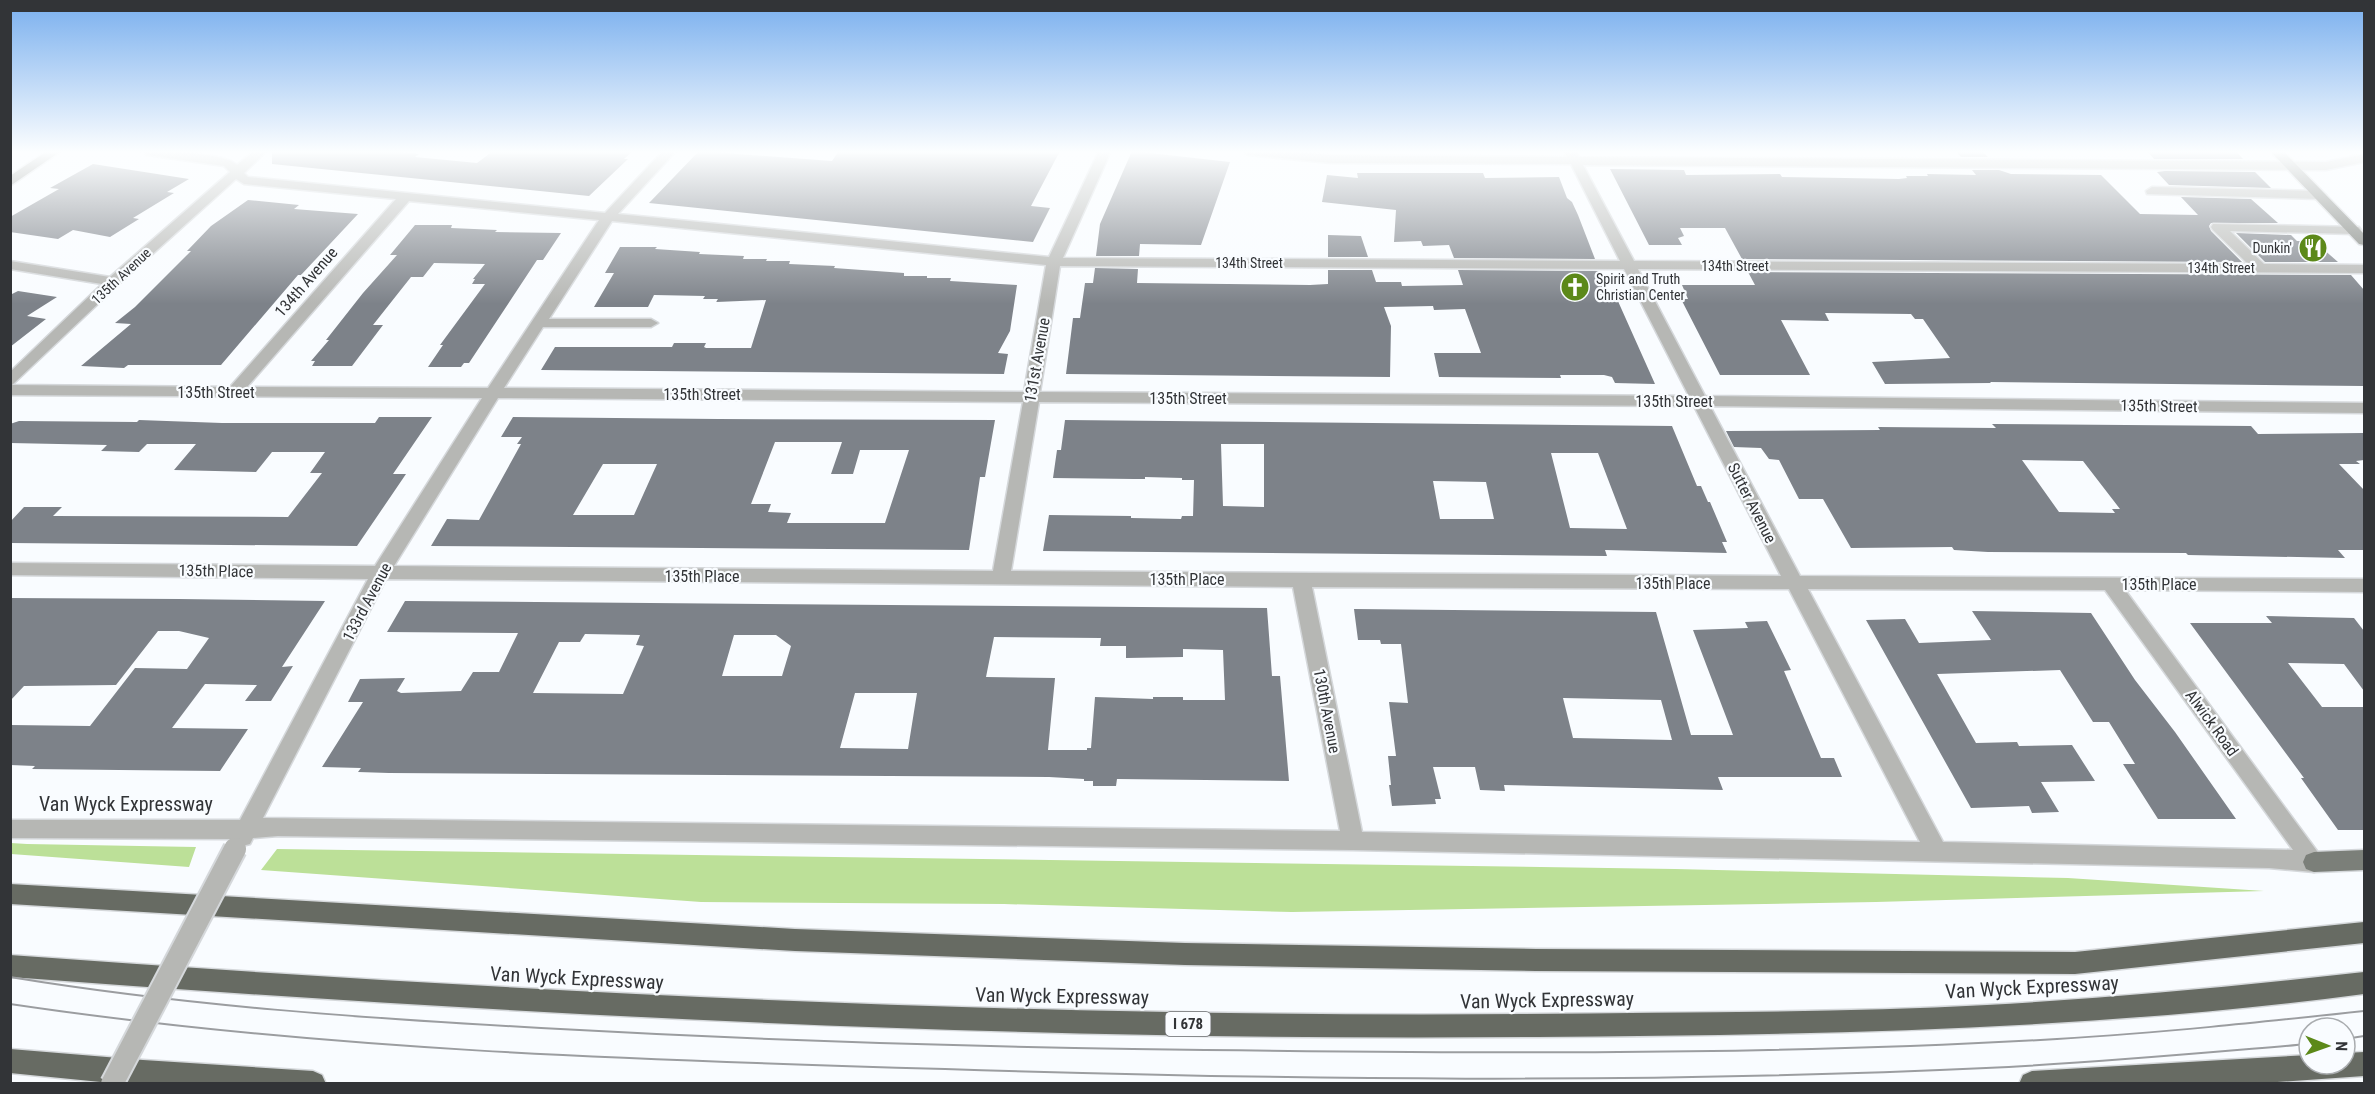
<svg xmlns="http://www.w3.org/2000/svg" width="2375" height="1094" viewBox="0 0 2375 1094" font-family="'Roboto Condensed',sans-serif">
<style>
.green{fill:#bce098}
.building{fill:#7d8289;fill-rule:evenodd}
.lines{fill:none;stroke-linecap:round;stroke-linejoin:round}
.minor-casing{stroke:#d5d8db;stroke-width:3}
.major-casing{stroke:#d5d8db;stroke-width:3}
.highway-casing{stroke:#d5d8db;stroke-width:3}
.minor{fill:#b6b7b4;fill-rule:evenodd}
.major{fill:#7b7f79;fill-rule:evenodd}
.highway{fill:#676b63;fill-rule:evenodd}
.tram{stroke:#9b9da0;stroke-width:2}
.minor-bridge-casing{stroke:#d5d8db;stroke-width:26;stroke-linecap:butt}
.minor-bridge{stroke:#b6b7b4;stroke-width:22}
.labels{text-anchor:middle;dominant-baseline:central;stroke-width:4.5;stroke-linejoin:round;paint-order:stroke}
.far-poi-label{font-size:14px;fill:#323437;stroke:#f9fcff;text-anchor:end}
.far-street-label{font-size:14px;fill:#323437;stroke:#f9fcff}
.shield{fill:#f9fcff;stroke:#6e7073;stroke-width:1.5}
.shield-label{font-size:15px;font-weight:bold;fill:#323437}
.street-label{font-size:16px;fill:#323437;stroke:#f9fcff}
.near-street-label{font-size:20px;fill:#323437;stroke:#f9fcff}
</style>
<rect width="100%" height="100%" fill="#f9fcff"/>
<path class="green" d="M11 843 27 844 196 847 189 867 11 854Z
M277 849 1675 869 2068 878 2264 891 1876 902 1292 912 1004 904 701 902 261 870Z"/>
<path class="building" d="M272 151H388L419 154 415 157 477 163 493 151H633L624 159H628L589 196 272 164Z
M699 151 832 161 839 151H1060L1031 206 1050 208 1033 242 649 203Z
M1132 151 1230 162 1201 245 1140 244 1139 256H1096L1100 224Z
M1956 151H1982L1988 157H1961Z
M2147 151H2236L2243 159H2154Z
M93 164 189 179 167 192 174 193 133 218 139 219 110 237 73 230 58 239 10 232V217L59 189 50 188Z
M1610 169 1684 170 1686 175 1780 174 1782 177 1845 178 1899 179 1907 178 1906 176H1928L1927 174 1976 175 1972 170H1999L2011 174 2101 175 2140 214 2198 215 2181 197 2251 199 2278 223H2211L2209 226 2211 231 2242 262 1742 259 1725 228H1680L1684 236 1678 238 1682 245H1649Z
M2165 171 2255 172 2271 188 2169 185 2157 172Z
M1357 173H1483L1485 178 1559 177 1567 198 1572 202 1578 215 1595 259 1454 258 1449 245 1423 246 1421 241 1394 242 1396 210 1322 202 1327 175 1358 178Z
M248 200 299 205 294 209 358 214 301 275H298L221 365H128L124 368 81 366 131 324 115 323 135 307 191 251H187L211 226Z
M415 225H452L451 228 497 230 495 232 561 233 543 260H537L469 363H464L461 367H428L443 345H440L485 284H472L475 279H473L485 264 434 263 423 277H411L373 325H383L352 366H312L315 361H311L329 340H326L363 293 397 255H390Z
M2236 233 2291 235 2297 241H2314L2338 262H2265Z
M1328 235 1361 236 1368 257H1328Z
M620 247H657L655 249 700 252 699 254 744 256 743 259H767L766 261H790L789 264 835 266 834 268 904 273V276H927V278H951L950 281 1017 285 1010 331 998 353 1008 354 1004 374 541 370 555 347H672L674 343H706L704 347 706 348H751L766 300 716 302 718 299H703L705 296 654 295 648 307H594L614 273H605Z
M1095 268 1138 269 1137 283 1310 285 1328 284V270H1372L1376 282H1401L1402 286 1463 285 1458 270 1600 271 1611 299H1617L1655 384 1615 383 1612 377 1604 375H1560L1561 378 1439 377 1434 353H1481L1465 309 1434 310 1433 306 1384 307 1391 326 1390 377 1066 374 1073 318H1080L1085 283H1093Z
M1748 272 2351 275 2364 290V386L1990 382 1991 383 1885 384 1872 362 1950 358 1923 319H1915L1911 314 1825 313 1829 321 1781 320 1810 375H1720L1681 299H1688L1682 285H1755Z
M18 291 57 297 27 316 46 319 10 347V295Z
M379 417H432L393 474H406L357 546 10 543V522L24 507H62L53 516 288 517 322 473H310L325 452H272L256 472 174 470 196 444H147L139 452 101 451 107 445 10 443V424L19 421 137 422 139 420 222 423H375Z
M513 417 718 419 995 420 985 477H980L969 550 431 546 447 519 479 520 521 444H517L522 437H501ZM775 442H842L831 474H853L860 450H909L885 523H787L791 513 768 512 771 504H751ZM603 464H657L634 515H573Z
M1065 420 1672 426 1697 486H1701L1708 502H1710L1727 542H1722L1727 553 1605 550 1607 556 1043 551 1049 515 1131 516V518L1181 519 1182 516H1193L1194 480H1182V478L1145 477V479H1134L1053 478 1057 450H1061ZM1221 444H1264V507L1223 506ZM1551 453H1598L1627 529 1570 528ZM1433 481 1486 482 1494 519H1440Z
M1992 424 2251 426 2258 434 2364 433V460L2356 461 2360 464H2339L2364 490V550H2338L2345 558 2188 555 2186 553 1988 552 1954 550 1952 547 1851 548 1823 499H1799L1779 460 1769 459 1761 448 1734 447 1726 431 1880 430 1878 427 1996 428ZM2022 460 2083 461 2120 509H2112L2115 513 2059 512Z
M10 598 179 599 325 601 282 667 293 666 271 701H245L257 685 205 684 172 728 248 729 220 771 119 770 32 769 35 766 10 765V725L90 726 135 668 187 669 209 638 179 631H158L116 685 24 686 10 701Z
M405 601 1267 608 1272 676H1280L1289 781 1117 779 1116 786H1093V781H1084V779L1049 777 389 773 358 772 361 768 322 767 363 702H348L360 679 405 678 397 691 401 693 461 691 473 672H499L518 633 387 632ZM585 634 640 635 636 645 644 646 623 694 533 693 559 642H580ZM734 635H776L791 646 782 676H722ZM994 637 1101 638 1100 646H1126V658L1183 657V649L1223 650 1225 700H1183V697H1153V699L1095 697 1091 748H1087V750H1048L1055 678 986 677ZM855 693H917L908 749 840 748Z
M1354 609 1656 612 1691 735H1733L1693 630 1748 628 1745 622 1767 621 1791 670 1784 671 1821 758H1834L1842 777H1718L1723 790 1504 785 1505 791 1480 790 1475 767H1433L1441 799H1435L1436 804 1392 806 1389 785H1391L1388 756H1396L1389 702 1408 703 1401 644H1381L1380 640H1358ZM1563 698 1661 700 1672 740 1573 738Z
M1972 611 2091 613 2135 680 2175 732 2236 819H2158L2123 764H2135L2109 722H2093L2060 670 1937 674 1976 743 2017 742 2019 746 2072 745 2095 781 2041 782 2059 812 2032 813 2029 806 1971 808 1866 620 1905 619 1919 643 1991 640Z
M2266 616 2354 618 2364 631V691L2344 664 2288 663 2322 707H2364V830H2338L2301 778H2304L2190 623H2272Z"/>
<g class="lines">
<g class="minor-casing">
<path id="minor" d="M141 151C161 151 225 152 237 165L254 151H267L244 173 248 177 605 213 663 151H676L618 214 1049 257 1099 151H1111L1063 258 1620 261 1571 164 1331 163 1248 155 1242 151H1286L1331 155 1567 157 1564 151H1576L1579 157 2326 162 2364 154V162L2326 170 1583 165 1634 261 2248 264 2213 230 2211 227 2213 224 2359 227 2361 230 2354 234 2230 231 2264 264 2364 265V273L1638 269 1705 396 2364 403V413L1710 406 1800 576 2364 579V592L2125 590 2325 862 2322 869 2314 872 2269 868 1353 850 278 836 253 838 250 844 242 846 234 844 232 839 10 838V820H240L368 579 10 575V563L375 566 482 398 10 395V372L102 284 10 269V261L110 277 230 172 224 166 147 155ZM236 179 244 184 396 199 230 387 12 385 118 285ZM409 201 599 220 488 388 247 387ZM612 221 1046 265 1024 392 504 388 543 327H651L658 323 651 319H549ZM1060 266 1624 269 1689 396 1040 392ZM498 398 1023 402 993 571 394 566ZM1039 402 1694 406 1781 576 1011 571ZM386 579 1293 587 1340 831 263 818ZM1312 587 1789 589 1920 842 1362 832ZM1808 589 2105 590 2293 850 1943 842Z
M2152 187 2319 191 2326 195 2319 199 2147 194 2146 191Z"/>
</g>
<g class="major-casing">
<path id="major" d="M47 151H61L10 186V176Z
M2270 151H2283L2364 234V245L2359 244Z
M2364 850V870L2314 872 2306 869 2303 862 2306 855 2314 852Z"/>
</g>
<g class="highway-casing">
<path id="highway" d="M10 884 795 929 1185 943 1536 949 2075 952 2364 922V943L2075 974 1536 971 1185 965 795 951 10 904Z
M10 955C515 992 1019 1018 1525 1014 1679 1012 1833 1013 1987 1005 2113 998 2238 986 2364 972V994C2090 1030 1814 1035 1537 1037 1027 1042 519 1015 10 977Z
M10 1049 143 1060 313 1071 322 1075 326 1084H121L10 1073Z
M2364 1052V1076L2248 1084H2019L2023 1075 2032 1071 2309 1055V1064H2345V1053Z"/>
</g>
<use href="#minor" class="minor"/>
<use href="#major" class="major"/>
<use href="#highway" class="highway"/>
<path class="tram" d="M10 977C186 1006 363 1018 541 1028 738 1039 935 1046 1133 1049 1441 1053 1749 1057 2057 1039 2160 1033 2262 1022 2364 1011
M10 1004C319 1050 633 1060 945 1069 1292 1080 1639 1084 1986 1068 2094 1063 2201 1053 2309 1044
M2345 1039 2364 1036"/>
<g class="minor-bridge-casing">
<path id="minor-bridge" d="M112 1084 235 849"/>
</g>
<use href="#minor-bridge" class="minor-bridge"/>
</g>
<linearGradient id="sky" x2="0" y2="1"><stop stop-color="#79afee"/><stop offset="0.5" stop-color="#fcfeff"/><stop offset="1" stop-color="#fcfeff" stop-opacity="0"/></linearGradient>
<rect width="2375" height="304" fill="url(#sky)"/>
<defs>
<g id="restaurant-disc" transform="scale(1.5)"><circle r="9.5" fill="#5c8919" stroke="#f9fcff"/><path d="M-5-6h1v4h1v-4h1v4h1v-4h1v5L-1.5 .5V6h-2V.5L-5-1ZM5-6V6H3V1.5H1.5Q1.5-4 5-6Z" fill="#fff"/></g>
<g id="church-disc" transform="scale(1.5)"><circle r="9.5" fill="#5c8919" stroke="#f9fcff"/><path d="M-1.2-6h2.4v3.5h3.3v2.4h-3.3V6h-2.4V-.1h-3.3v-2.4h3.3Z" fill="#fff"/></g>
</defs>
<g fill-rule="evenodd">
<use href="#restaurant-disc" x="2313" y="248"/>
<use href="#church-disc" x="1575" y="287"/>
</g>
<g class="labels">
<g class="far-poi-label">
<text x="2292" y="248">Dunkin'</text>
<text x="1596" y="279" text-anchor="start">Spirit and Truth<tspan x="1596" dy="16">Christian Center</tspan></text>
</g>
<g class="far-street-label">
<text x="1249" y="263">134th Street</text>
<text x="1735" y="266">134th Street</text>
<text x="2221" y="268">134th Street</text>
<text transform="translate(121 276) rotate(-43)">135th Avenue</text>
</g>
<rect class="shield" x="1165.5" y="1012" width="45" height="24" rx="4.5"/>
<g class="shield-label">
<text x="1188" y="1024">I 678</text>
</g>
<g class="street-label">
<text transform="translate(306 282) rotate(-49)">134th Avenue</text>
<text transform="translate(1037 360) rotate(-80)">131st Avenue</text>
<text x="216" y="392">135th Street</text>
<text x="702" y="394">135th Street</text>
<text x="1188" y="398">135th Street</text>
<text x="1674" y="401">135th Street</text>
<text transform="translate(2159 406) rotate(1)">135th Street</text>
<text transform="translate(1752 503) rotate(63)">Sutter Avenue</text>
<text transform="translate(216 571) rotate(1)">135th Place</text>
<text x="702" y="576">135th Place</text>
<text x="1187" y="579">135th Place</text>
<text x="1673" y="583">135th Place</text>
<text x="2159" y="584">135th Place</text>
<text transform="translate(367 602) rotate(-62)">133rd Avenue</text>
<text transform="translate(1327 711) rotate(79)">130th Avenue</text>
<text transform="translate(2212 723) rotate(54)">Alwick Road</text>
</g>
<g class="near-street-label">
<text x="126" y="804">Van Wyck Expressway</text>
<text transform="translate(577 978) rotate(3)">Van Wyck Expressway</text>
<text transform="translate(2032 987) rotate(-3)">Van Wyck Expressway</text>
<text transform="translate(1062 996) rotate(1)">Van Wyck Expressway</text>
<text transform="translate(1547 1000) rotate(-1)">Van Wyck Expressway</text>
</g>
</g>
<rect width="2375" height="1094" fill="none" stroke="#323437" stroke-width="24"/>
<g transform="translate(2327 1046) rotate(91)"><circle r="28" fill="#f9fcff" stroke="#a9acaf" stroke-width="1.5"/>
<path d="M0-4.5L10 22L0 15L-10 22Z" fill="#5c8919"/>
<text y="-9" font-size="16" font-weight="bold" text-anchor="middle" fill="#323437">N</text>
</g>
</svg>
